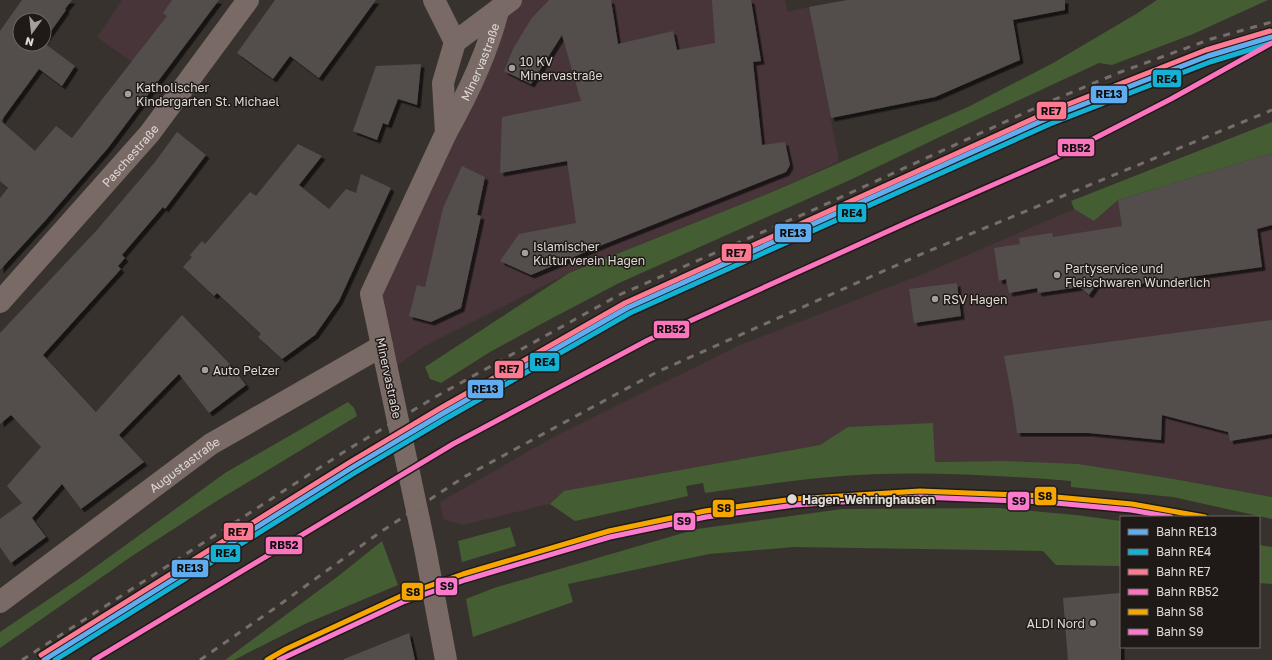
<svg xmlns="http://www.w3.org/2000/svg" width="1272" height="660" viewBox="0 0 1272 660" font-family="'Golos Text',sans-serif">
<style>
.industrial{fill:#473539}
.green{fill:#445d33}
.building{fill:#534e4b;filter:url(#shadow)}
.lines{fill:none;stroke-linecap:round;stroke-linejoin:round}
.minor{stroke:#796a65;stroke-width:22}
.rail{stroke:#766e6a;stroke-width:3;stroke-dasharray:7 7;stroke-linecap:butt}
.rail-1-casing{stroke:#1f1a17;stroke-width:8}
.rail-2-casing{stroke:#1f1a17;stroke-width:8}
.rail-3-casing{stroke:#1f1a17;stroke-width:8}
.rail-4-casing{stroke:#1f1a17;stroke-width:8}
.rail-5-casing{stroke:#1f1a17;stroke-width:8}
.rail-6-casing{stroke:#1f1a17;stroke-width:8}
.rail-1{stroke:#60acee;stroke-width:5}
.rail-2{stroke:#13b2d5;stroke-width:5}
.rail-3{stroke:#fe7a93;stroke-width:5}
.rail-4{stroke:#fc73be;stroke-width:5}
.rail-5{stroke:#f7a600;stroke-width:5}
.rail-6{stroke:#fc7acd;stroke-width:5}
.poi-dot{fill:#a59f9a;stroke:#1f1a17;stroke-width:1.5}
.stop-dot{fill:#e0d9d4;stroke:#1f1a17;stroke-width:1.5}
.labels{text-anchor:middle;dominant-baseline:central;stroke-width:3;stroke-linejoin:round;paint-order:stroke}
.poi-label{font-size:12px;fill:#e0d9d4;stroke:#1f1a17;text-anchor:start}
.street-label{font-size:12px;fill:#e0d9d4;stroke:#1f1a17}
.stop-label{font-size:12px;font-weight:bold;fill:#e0d9d4;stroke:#1f1a17;text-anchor:start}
.line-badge{stroke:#1f1a17;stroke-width:1.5}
.pale-badge-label{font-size:11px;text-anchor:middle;font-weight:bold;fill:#111}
</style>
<defs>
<filter id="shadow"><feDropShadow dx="3.5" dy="3.5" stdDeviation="0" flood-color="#0009"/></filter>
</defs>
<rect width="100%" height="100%" fill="#38322f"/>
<path class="industrial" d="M122 0H184L132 62 97 37Z
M511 0H785L787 12 809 7 838 155V162L772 192 569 273 423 347 388 372 371 294Z
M1272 153V497L1174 479 1006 461 935 462 703 482 562 512 549 504 463 525 443 519 440 502 557 435 740 345 928 272 1074 209 1094 221 1118 200Z"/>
<path class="green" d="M1157 0H1268L1193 34 1112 65 1099 63 950 132 850 180 619 283 543 323 490 352 441 383 430 379 425 367 569 273 772 192 968 107 1053 63 1136 14Z
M1272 122V153L1118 200 1094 221 1074 209 1071 201Z
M348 402 354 408 357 416 215 502 132 556 0 648V632L83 576 225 473Z
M933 423 935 462 1006 461 1078 464 1174 479 1272 497V519L1173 497 1071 487V481C1006 476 942 472 877 474 819 476 762 485 705 493L703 483 686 486 688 496 575 521 550 504 564 491 820 445 848 427Z
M998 508 1076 515 1121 521V566L1056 565 1043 551 794 547 709 554 568 584 573 602 473 637 466 599 494 588 697 529 842 509Z
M510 527 516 546 462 562 458 541Z
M382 541 398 585 307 623 234 660H225L341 574Z
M1259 545 1272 547V584L1259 583Z"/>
<path class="building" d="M22 0H72L65 9 66 10 44 41V20H20V44H44V43L75 66 62 86 39 69 1 121 35 151 56 126 72 138 167 16 163 13 172 0H219L108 148 44 222 0 270V198L8 188 0 181V31Z
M275 0H376L319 78 290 56 273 79 237 53Z
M549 0H611L618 44 673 31 677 50 715 43 712 0H751L761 61 753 62 762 145 785 142 790 165 786 172 607 243 531 275 500 261 519 234 576 223 567 161 500 173 502 117 581 101 562 35 531 84 504 71 513 49 531 19Z
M847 0H1065V10L1013 20 1020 60 935 97 831 118 809 7Z
M421 64 417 105 398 99 388 125 383 123 377 140 353 131 376 66Z
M177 132 206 155 165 209 163 207 122 255 125 258 118 266 121 269 43 355 96 412 182 315 229 363 246 385 209 413 179 374 119 435 144 462 81 509 62 484 32 518 46 537 11 563 0 547V519L22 503 7 486 41 447 11 415 0 424V333L97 230 155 162Z
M298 144 322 156 299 185 329 209 346 189 356 193 361 174 391 188 339 301 315 335 282 359 258 337 261 334 217 293 214 296 183 267 192 257 190 255 202 241 205 244 250 192 256 196Z
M1272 153V225L1257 229 1262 267 1131 285 1130 278 1096 285 1089 295 1080 287 1038 293 1037 288 1009 293 1006 279 999 281 994 248 1020 244 1019 238 1052 233 1053 237 1122 226 1118 200Z
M462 166 485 177 477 215 481 216 461 308 431 322 409 316 417 285 425 287 443 208Z
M957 283 961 316 914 323 909 289Z
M1272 320V434L1230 441 1228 432 1162 415 1161 440 1089 433H1017L1013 403 1004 356Z
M1121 593V660H1068L1063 598Z
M409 633 415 660H344V659Z"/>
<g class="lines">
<g class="minor">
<path d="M434 0 455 42"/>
<path id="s1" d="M446 133C468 94 487 54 498 11"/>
<path id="s2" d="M0 302 150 133 248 0"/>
<path id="s3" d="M0 602 211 444 382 346"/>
<path d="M446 660 425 548 371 294 446 133 443 83 455 42 511 0"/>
</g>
<path class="rail" d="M22 660 347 450 437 396 619 295 813 210 1044 104 1118 73 1211 39 1272 22
M200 660 275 608 379 533 464 477 657 372 924 253 1272 110"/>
<g class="rail-1-casing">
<path id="rail-1" d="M44 660 353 467 442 414 627 308 1048 118 1208 56 1272 37"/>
</g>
<g class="rail-2-casing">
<path id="rail-2" d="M55 660 356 472 445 419 630 313 1050 124 1210 62 1272 43"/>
</g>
<g class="rail-3-casing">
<path id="rail-3" d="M41 655 350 462 439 409 625 303 1046 113 1206 50 1270 31"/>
</g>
<g class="rail-4-casing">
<path id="rail-4" d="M94 660 453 444 648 340 915 219 1068 152 1171 99 1272 43"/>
</g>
<g class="rail-5-casing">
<path id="rail-5" d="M267 660 286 649 401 596 463 574 609 531 705 511 794 499 920 491 1045 496 1132 504 1205 517"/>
</g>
<g class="rail-6-casing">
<path id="rail-6" d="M279 660 403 602 465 580 610 537 706 517 795 505 920 497 1045 502 1131 510 1171 517"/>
</g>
<use href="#rail-1" class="rail-1"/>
<use href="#rail-2" class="rail-2"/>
<use href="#rail-3" class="rail-3"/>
<use href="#rail-4" class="rail-4"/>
<use href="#rail-5" class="rail-5"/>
<use href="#rail-6" class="rail-6"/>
</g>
<g class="poi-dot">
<circle cx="512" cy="68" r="4"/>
<circle cx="128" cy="94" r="4"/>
<circle cx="525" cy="253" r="4"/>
<circle cx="1057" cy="275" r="4"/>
<circle cx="935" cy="299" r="4"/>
<circle cx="205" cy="370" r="4"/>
<circle cx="1093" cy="623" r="4"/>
</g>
<circle class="stop-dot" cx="792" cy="499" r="5.5"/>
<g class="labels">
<g class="poi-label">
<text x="520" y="61">10 KV<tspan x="520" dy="14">Minervastraße</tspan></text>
<text x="136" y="87">Katholischer<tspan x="136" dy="14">Kindergarten St. Michael</tspan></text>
<text x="533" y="246">Islamischer<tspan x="533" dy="14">Kulturverein Hagen</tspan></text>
<text x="1065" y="268">Partyservice und<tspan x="1065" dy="14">Fleischwaren Wunderlich</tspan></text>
<text x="943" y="299">RSV Hagen</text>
<text x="213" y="370">Auto Pelzer</text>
<text x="1085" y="623" text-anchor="end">ALDI Nord</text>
</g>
<g class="street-label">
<text stroke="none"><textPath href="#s1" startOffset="79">Minervastraße</textPath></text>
<text stroke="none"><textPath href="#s2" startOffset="196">Paschestraße</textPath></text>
<text transform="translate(389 378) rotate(78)">Minervastraße</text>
<text stroke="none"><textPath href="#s3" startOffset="230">Augustastraße</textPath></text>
</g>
<g class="stop-label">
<text x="802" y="499">Hagen-Wehringhausen</text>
</g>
</g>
<g class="line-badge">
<rect x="1152" y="69" width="30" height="19" rx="4" fill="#13b2d5"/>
<rect x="1090" y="85" width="38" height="19" rx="4" fill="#60acee"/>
<rect x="1036" y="101" width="31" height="19" rx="4" fill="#fe7a93"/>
<rect x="1057" y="138" width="38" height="19" rx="4" fill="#fc73be"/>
<rect x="837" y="203" width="30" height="20" rx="4" fill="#13b2d5"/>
<rect x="774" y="223" width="38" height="20" rx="4" fill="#60acee"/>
<rect x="721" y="243" width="31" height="19" rx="4" fill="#fe7a93"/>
<rect x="653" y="320" width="37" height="19" rx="4" fill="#fc73be"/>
<rect x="529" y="352" width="31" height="20" rx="4" fill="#13b2d5"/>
<rect x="494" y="360" width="30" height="19" rx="4" fill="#fe7a93"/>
<rect x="467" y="379" width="37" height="20" rx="4" fill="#60acee"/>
<rect x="1034" y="486" width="23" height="20" rx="4" fill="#f7a600"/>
<rect x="1007" y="491" width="23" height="20" rx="4" fill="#fc7acd"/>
<rect x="712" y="499" width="23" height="19" rx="4" fill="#f7a600"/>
<rect x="673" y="512" width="23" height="19" rx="4" fill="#fc7acd"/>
<rect x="223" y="522" width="31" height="19" rx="4" fill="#fe7a93"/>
<rect x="265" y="536" width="38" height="19" rx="4" fill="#fc73be"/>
<rect x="210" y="544" width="31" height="19" rx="4" fill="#13b2d5"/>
<rect x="171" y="559" width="38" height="19" rx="4" fill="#60acee"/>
<rect x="435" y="577" width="23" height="19" rx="4" fill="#fc7acd"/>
<rect x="401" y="582" width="23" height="19" rx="4" fill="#f7a600"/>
</g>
<g class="pale-badge-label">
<text x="1167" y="83">RE4</text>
<text x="1109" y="98">RE13</text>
<text x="1051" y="115">RE7</text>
<text x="1076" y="152">RB52</text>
<text x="852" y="217">RE4</text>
<text x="793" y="237">RE13</text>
<text x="736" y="257">RE7</text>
<text x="671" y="333">RB52</text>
<text x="545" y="366">RE4</text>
<text x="509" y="373">RE7</text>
<text x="485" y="393">RE13</text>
<text x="1045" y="500">S8</text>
<text x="1019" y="505">S9</text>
<text x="724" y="512">S8</text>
<text x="684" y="525">S9</text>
<text x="238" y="536">RE7</text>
<text x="284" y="549">RB52</text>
<text x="226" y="557">RE4</text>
<text x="190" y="572">RE13</text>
<text x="447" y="590">S9</text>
<text x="413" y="596">S8</text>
</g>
<rect x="1120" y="516" width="140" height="132" fill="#1f1a17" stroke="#6c6663"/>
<rect x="1128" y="529" width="20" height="6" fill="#60acee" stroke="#6c6663"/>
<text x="1156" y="536" font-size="12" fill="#e0d9d4">Bahn RE13</text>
<rect x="1128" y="549" width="20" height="6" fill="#13b2d5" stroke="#6c6663"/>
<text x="1156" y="556" font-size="12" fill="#e0d9d4">Bahn RE4</text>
<rect x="1128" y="569" width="20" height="6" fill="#fe7a93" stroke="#6c6663"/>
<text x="1156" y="576" font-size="12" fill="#e0d9d4">Bahn RE7</text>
<rect x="1128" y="589" width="20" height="6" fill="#fc73be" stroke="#6c6663"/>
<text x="1156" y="596" font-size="12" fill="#e0d9d4">Bahn RB52</text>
<rect x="1128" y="609" width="20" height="6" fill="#f7a600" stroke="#6c6663"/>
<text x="1156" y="616" font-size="12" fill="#e0d9d4">Bahn S8</text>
<rect x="1128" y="629" width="20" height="6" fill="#fc7acd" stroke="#6c6663"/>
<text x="1156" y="636" font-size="12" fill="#e0d9d4">Bahn S9</text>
<g transform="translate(32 32) rotate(195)"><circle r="19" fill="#1f1a17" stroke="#6c6663"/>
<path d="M0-3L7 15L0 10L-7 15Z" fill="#a59f9a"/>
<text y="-6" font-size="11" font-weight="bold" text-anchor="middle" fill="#e0d9d4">N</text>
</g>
</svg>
